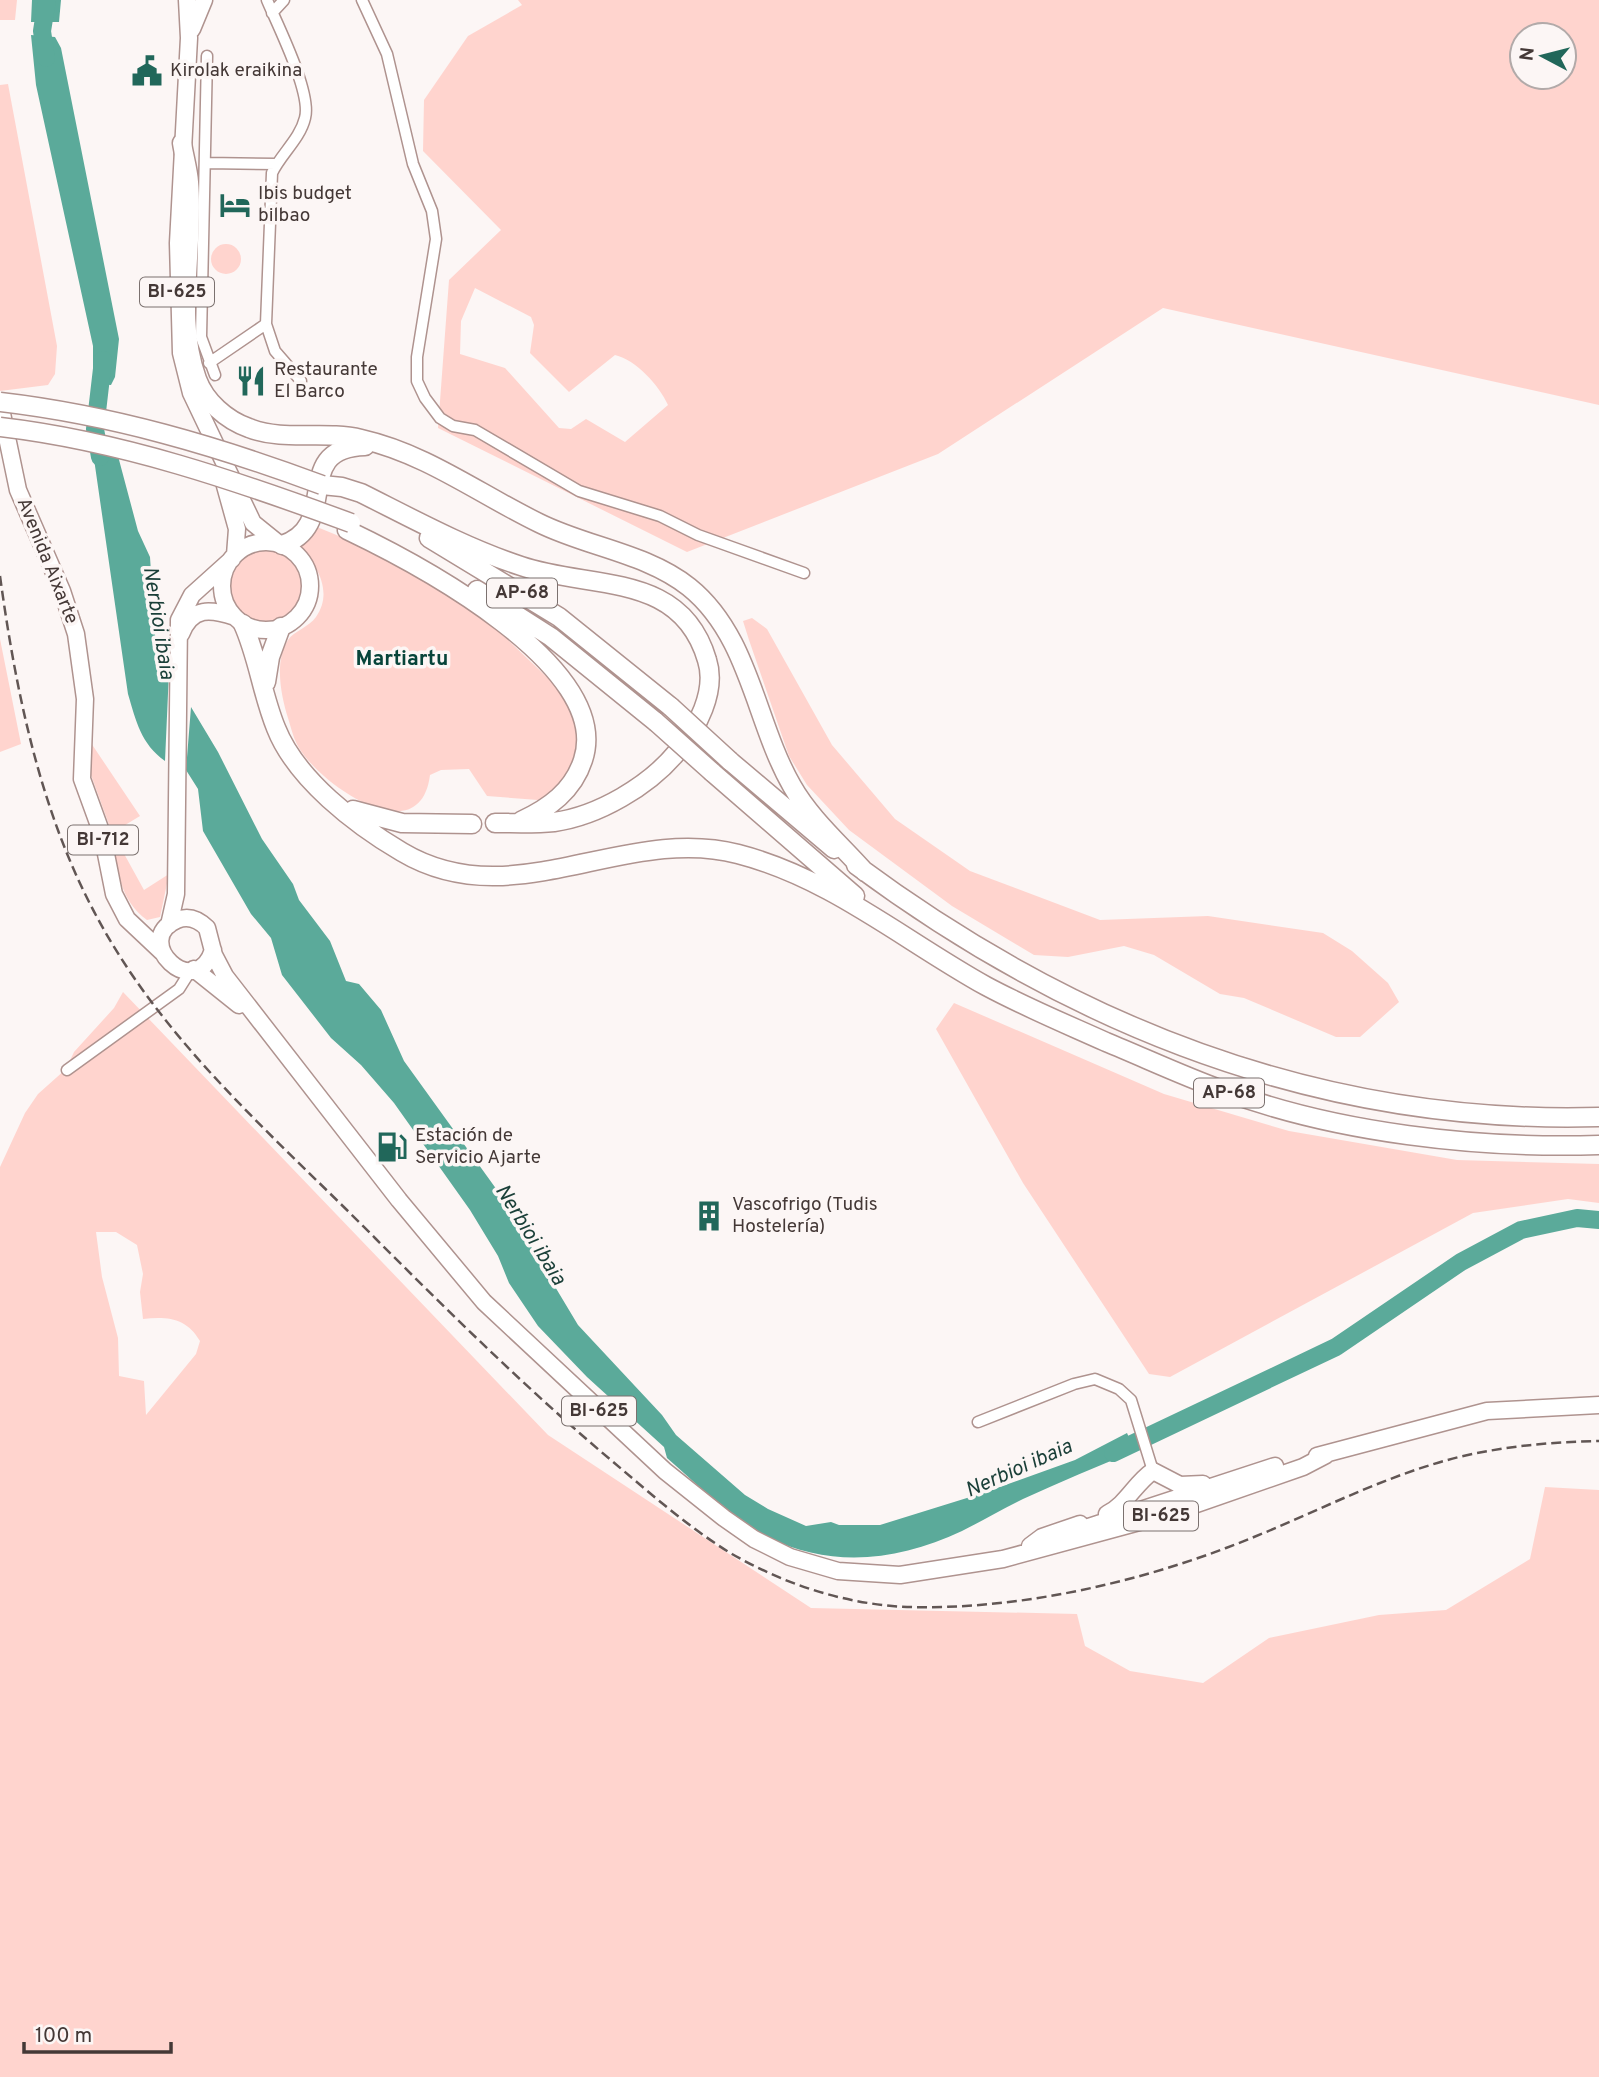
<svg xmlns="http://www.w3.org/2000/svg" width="1599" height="2077" viewBox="0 0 1599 2077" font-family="Overpass,sans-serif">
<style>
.green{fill:#ffd4ce;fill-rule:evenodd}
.water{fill:#5baa9a}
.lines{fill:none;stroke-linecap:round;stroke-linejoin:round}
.river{stroke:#5baa9a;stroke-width:18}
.street-casing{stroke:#af938f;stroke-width:13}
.primary-casing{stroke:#af938f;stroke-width:19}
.highway-casing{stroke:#af938f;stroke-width:21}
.street{stroke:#fff;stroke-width:10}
.primary{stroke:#fff;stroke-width:16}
.highway{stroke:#fff;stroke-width:18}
.rail{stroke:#615654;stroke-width:2.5;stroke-dasharray:10 5;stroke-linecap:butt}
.highway-bridge-casing{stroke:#af938f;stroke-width:21;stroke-linecap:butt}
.highway-bridge{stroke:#fff;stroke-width:18}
.labels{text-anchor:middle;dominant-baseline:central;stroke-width:7;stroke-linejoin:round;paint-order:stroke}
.shield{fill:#fcf6f5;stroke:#7b716f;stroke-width:2}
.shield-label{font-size:18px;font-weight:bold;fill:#443836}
.poi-label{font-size:19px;fill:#443836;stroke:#fcf6f5;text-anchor:start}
.street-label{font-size:19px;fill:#443836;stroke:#fcf6f5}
.water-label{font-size:21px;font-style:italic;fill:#1a3f38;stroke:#fcf6f5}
.neighbourhood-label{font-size:21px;font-weight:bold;fill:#07443a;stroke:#fcf6f5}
</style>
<rect width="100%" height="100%" fill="#fcf6f5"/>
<path class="green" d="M0 0H17L15 20H0Z
M518 0H1599V405L1163 308 938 454 687 552 438 428 449 280 501 230 423 151 424 100 468 36 522 5ZM1522 35H1564V77H1522ZM475 288 531 317 534 325 530 353 569 392 615 355C636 360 659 385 668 405L625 442 586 419 571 429 559 428 505 368 460 354 461 321Z
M8 84 57 346 55 374 48 385 0 391V85Z
M211 259a15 15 0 1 1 30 0a15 15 0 1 1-30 0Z
M317 527 395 559 481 614 553 683 575 713 582 740 569 775 555 790 538 800 487 796 469 769 441 770 430 775C420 854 321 785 299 748 294 740 291 728 288 718 281 696 274 661 288 640 294 631 309 627 316 617 334 591 316 565 300 545Z
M230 586a36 36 0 1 1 72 0a36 36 0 1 1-72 0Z
M752 618 767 629 832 745 895 819 970 871 1100 920 1208 916 1323 933 1352 951 1388 983 1399 1002 1360 1037H1336L1244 998 1220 994 1154 955 1124 946 1068 957 1034 955 952 906 849 830 807 785 789 756 749 640 743 621Z
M0 639 21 744 0 752Z
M89 740 140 816 112 833 87 764Z
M117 841 144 890 169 874 160 917 147 920C120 900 118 873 114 843Z
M123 992 548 1435 811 1608 1077 1614 1085 1646 1130 1671 1203 1683 1269 1638 1379 1615 1446 1610 1530 1559 1545 1487 1599 1490V2077H0V1167L25 1113 38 1094 66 1069 74 1052 114 1008ZM96 1232H116L137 1245 143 1274 140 1292 143 1319C167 1316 187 1318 200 1341L196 1354 146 1415 144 1381 119 1376 118 1338 102 1277Z
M954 1003 1164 1094 1289 1131 1457 1160 1599 1164V1203L1568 1199 1473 1213 1170 1377 1149 1374 1023 1183 936 1029Z"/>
<path class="water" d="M32 0H61L59 22H31Z
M31 35 55 37 61 48 119 339 115 377 111 385 93 384V346L36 85Z
M93 452 118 456 138 531 150 557 156 649 169 671 165 761C141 744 136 721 128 694Z
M191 707 218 752 262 839 293 884 299 900 330 941 346 981 359 984 381 1010 404 1061 497 1190 578 1325 662 1415 676 1435 745 1495 768 1509 806 1526 831 1522 839 1525H880L983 1493 1075 1460 1127 1433 1135 1451C1098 1466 1060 1482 1023 1499 1002 1509 982 1521 962 1531 897 1561 833 1569 767 1537 730 1518 698 1485 667 1458L664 1447 587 1377 538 1326 509 1283 498 1256 470 1210 394 1103 361 1065 331 1038 282 975 271 938 251 914 203 831 198 789 186 770Z"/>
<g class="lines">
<path class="river" d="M46 58 42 31 47 0
M100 457 95 429 103 360
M1113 1453 1336 1347 1461 1262 1521 1230 1577 1218 1599 1220"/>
<g class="street-casing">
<path id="street" d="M267 0C277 24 312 93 305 118 300 139 281 154 272 173L266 324 275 351 301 381
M362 0 387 54 413 164 432 211 436 239 417 357V381L425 398 440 418 453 426 475 430 579 491 660 516 698 535 804 573
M272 13 284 0
M207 56 201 337 215 375
M206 163 276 164
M209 363 266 324
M67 1070 179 989 191 970
M978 1422 1074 1384 1095 1379 1119 1389 1131 1400 1153 1471"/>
</g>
<g class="primary-casing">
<path id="primary" d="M187 0 189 38 178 243 181 353 191 393 253 523 279 544
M192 29 204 0
M0 404 18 490 62 591 76 634 85 699 82 779 102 834 114 894 127 919 162 952
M222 475 237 529 235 555
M222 586a44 44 0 1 1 88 0a44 44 0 1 1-88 0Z
M181 634C192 606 211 609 235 617
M169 925 176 894 179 620 192 595 232 559
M213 950C195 1004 130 940 177 920 189 915 199 920 207 928L214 955 225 976 399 1200 484 1302 665 1471 724 1518 754 1539 790 1557 838 1571 900 1575 1003 1559 1165 1515 1303 1467 1326 1455
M194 969 239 1005
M1317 1456 1487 1411 1599 1405
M1107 1514C1127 1504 1135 1483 1153 1471L1180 1485 1203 1484
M1070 1533 1275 1466
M1030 1546 1042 1537 1080 1524"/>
</g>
<g class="highway-casing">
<path id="highway" d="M182 143C184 156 188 169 189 182 195 247 174 316 197 379 205 401 226 420 249 428 285 442 324 430 361 439 427 454 479 494 539 523 587 547 646 553 689 587 750 636 755 722 792 786 810 818 841 845 865 872
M322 485 342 487 361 493C413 519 466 548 521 566 592 590 681 571 707 660 717 691 697 729 677 752 649 786 598 816 554 822 535 824 515 823 495 823
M347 530C414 562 614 666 583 760 573 791 549 808 521 821
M429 538 559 617 671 707
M282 545C343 525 289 448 365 446
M477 590 551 637 656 722
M243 624C258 657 262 694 276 728 296 779 356 825 402 852 513 918 624 824 738 854 831 878 903 940 986 986 1025 1007 1066 1024 1106 1042 1145 1058 1183 1076 1222 1090 1335 1133 1479 1149 1599 1145
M266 682 270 657 281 627
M730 761 834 849
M712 772 855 896
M353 810 402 823 472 824
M856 865C1076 1028 1323 1125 1599 1117"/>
</g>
<use href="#street" class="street"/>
<use href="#primary" class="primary"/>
<use href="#highway" class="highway"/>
<path class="rail" d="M0 576C16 693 41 815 98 919 166 1045 275 1137 375 1238 451 1314 529 1391 612 1461 650 1493 689 1528 732 1554 786 1585 845 1604 907 1607 1013 1610 1128 1585 1226 1548 1304 1519 1378 1477 1459 1457 1506 1446 1551 1442 1599 1441"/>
<g class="highway-bridge-casing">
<path id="highway-bridge" d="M0 402C112 415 217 446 322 485
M0 427C121 441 237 481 351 523
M671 707 730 761
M656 722 712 772"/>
</g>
<use href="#highway-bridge" class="highway-bridge"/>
</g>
<defs>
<g id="civic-bare" transform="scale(2.415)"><path d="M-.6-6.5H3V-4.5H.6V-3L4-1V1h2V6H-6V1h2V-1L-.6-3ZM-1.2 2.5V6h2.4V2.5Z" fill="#21675a" stroke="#fcf6f5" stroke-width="2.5" paint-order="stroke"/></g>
<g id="hotel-bare" transform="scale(2.415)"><path d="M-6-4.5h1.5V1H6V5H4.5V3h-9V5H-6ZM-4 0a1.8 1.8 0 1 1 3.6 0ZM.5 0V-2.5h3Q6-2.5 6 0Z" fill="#21675a" stroke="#fcf6f5" stroke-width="2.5" paint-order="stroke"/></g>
<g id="restaurant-bare" transform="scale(2.415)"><path d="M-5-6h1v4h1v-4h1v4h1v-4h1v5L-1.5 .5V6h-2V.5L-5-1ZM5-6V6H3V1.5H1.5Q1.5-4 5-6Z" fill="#21675a" stroke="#fcf6f5" stroke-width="2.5" paint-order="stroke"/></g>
<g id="fuel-bare" transform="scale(2.415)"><path d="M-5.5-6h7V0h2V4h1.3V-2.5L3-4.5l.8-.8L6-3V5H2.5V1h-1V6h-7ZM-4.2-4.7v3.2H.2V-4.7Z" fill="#21675a" stroke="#fcf6f5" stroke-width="2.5" paint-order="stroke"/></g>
<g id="building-bare" transform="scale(2.415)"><path d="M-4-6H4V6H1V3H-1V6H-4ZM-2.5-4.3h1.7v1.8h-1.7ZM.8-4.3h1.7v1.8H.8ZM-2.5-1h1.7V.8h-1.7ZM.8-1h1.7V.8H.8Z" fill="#21675a" stroke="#fcf6f5" stroke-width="2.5" paint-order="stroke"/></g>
</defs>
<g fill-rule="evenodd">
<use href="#civic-bare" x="147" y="71"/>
<use href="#hotel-bare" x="235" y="205"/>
<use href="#restaurant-bare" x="251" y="381"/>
<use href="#fuel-bare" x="392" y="1147"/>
<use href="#building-bare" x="709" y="1216"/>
</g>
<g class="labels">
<g class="shield">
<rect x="140" y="277.5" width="74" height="29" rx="5"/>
<rect x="487" y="578.5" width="70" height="29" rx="5"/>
<rect x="68" y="825.5" width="70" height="29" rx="5"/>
<rect x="1194" y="1078.5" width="70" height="29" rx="5"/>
<rect x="562" y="1396.5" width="74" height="29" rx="5"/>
<rect x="1124" y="1501.5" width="74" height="29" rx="5"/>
</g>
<g class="shield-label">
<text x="177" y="292">BI-625</text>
<text x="522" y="593">AP-68</text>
<text x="103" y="840">BI-712</text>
<text x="1229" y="1093">AP-68</text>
<text x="599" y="1411">BI-625</text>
<text x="1161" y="1516">BI-625</text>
</g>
<g class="poi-label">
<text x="170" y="71">Kirolak eraikina</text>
<text x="258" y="194">Ibis budget<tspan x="258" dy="22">bilbao</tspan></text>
<text x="274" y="370">Restaurante<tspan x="274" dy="22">El Barco</tspan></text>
<text x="415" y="1136">Estación de<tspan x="415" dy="22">Servicio Ajarte</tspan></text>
<text x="732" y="1205">Vascofrigo (Tudis<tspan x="732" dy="22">Hostelería)</tspan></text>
</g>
<g class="street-label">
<text transform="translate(47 561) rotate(68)">Avenida Aixarte</text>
</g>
<g class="water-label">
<text transform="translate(158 623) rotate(81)">Nerbioi ibaia</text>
<text transform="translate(530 1235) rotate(58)">Nerbioi ibaia</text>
<text transform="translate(1019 1469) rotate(-24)">Nerbioi ibaia</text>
</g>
<g class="neighbourhood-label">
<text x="402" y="659">Martiartu</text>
</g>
</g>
<g transform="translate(1543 56) rotate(277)"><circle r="33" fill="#fcf6f5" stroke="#b2aaa9" stroke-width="2"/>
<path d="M0-5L12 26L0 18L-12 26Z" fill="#21675a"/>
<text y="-10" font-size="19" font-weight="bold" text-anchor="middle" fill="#443836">N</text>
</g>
<path d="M24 2042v10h147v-10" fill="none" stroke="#443836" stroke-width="3.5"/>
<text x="35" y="2042" font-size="21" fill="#443836" stroke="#fcf6f5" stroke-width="5" paint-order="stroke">100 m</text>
</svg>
